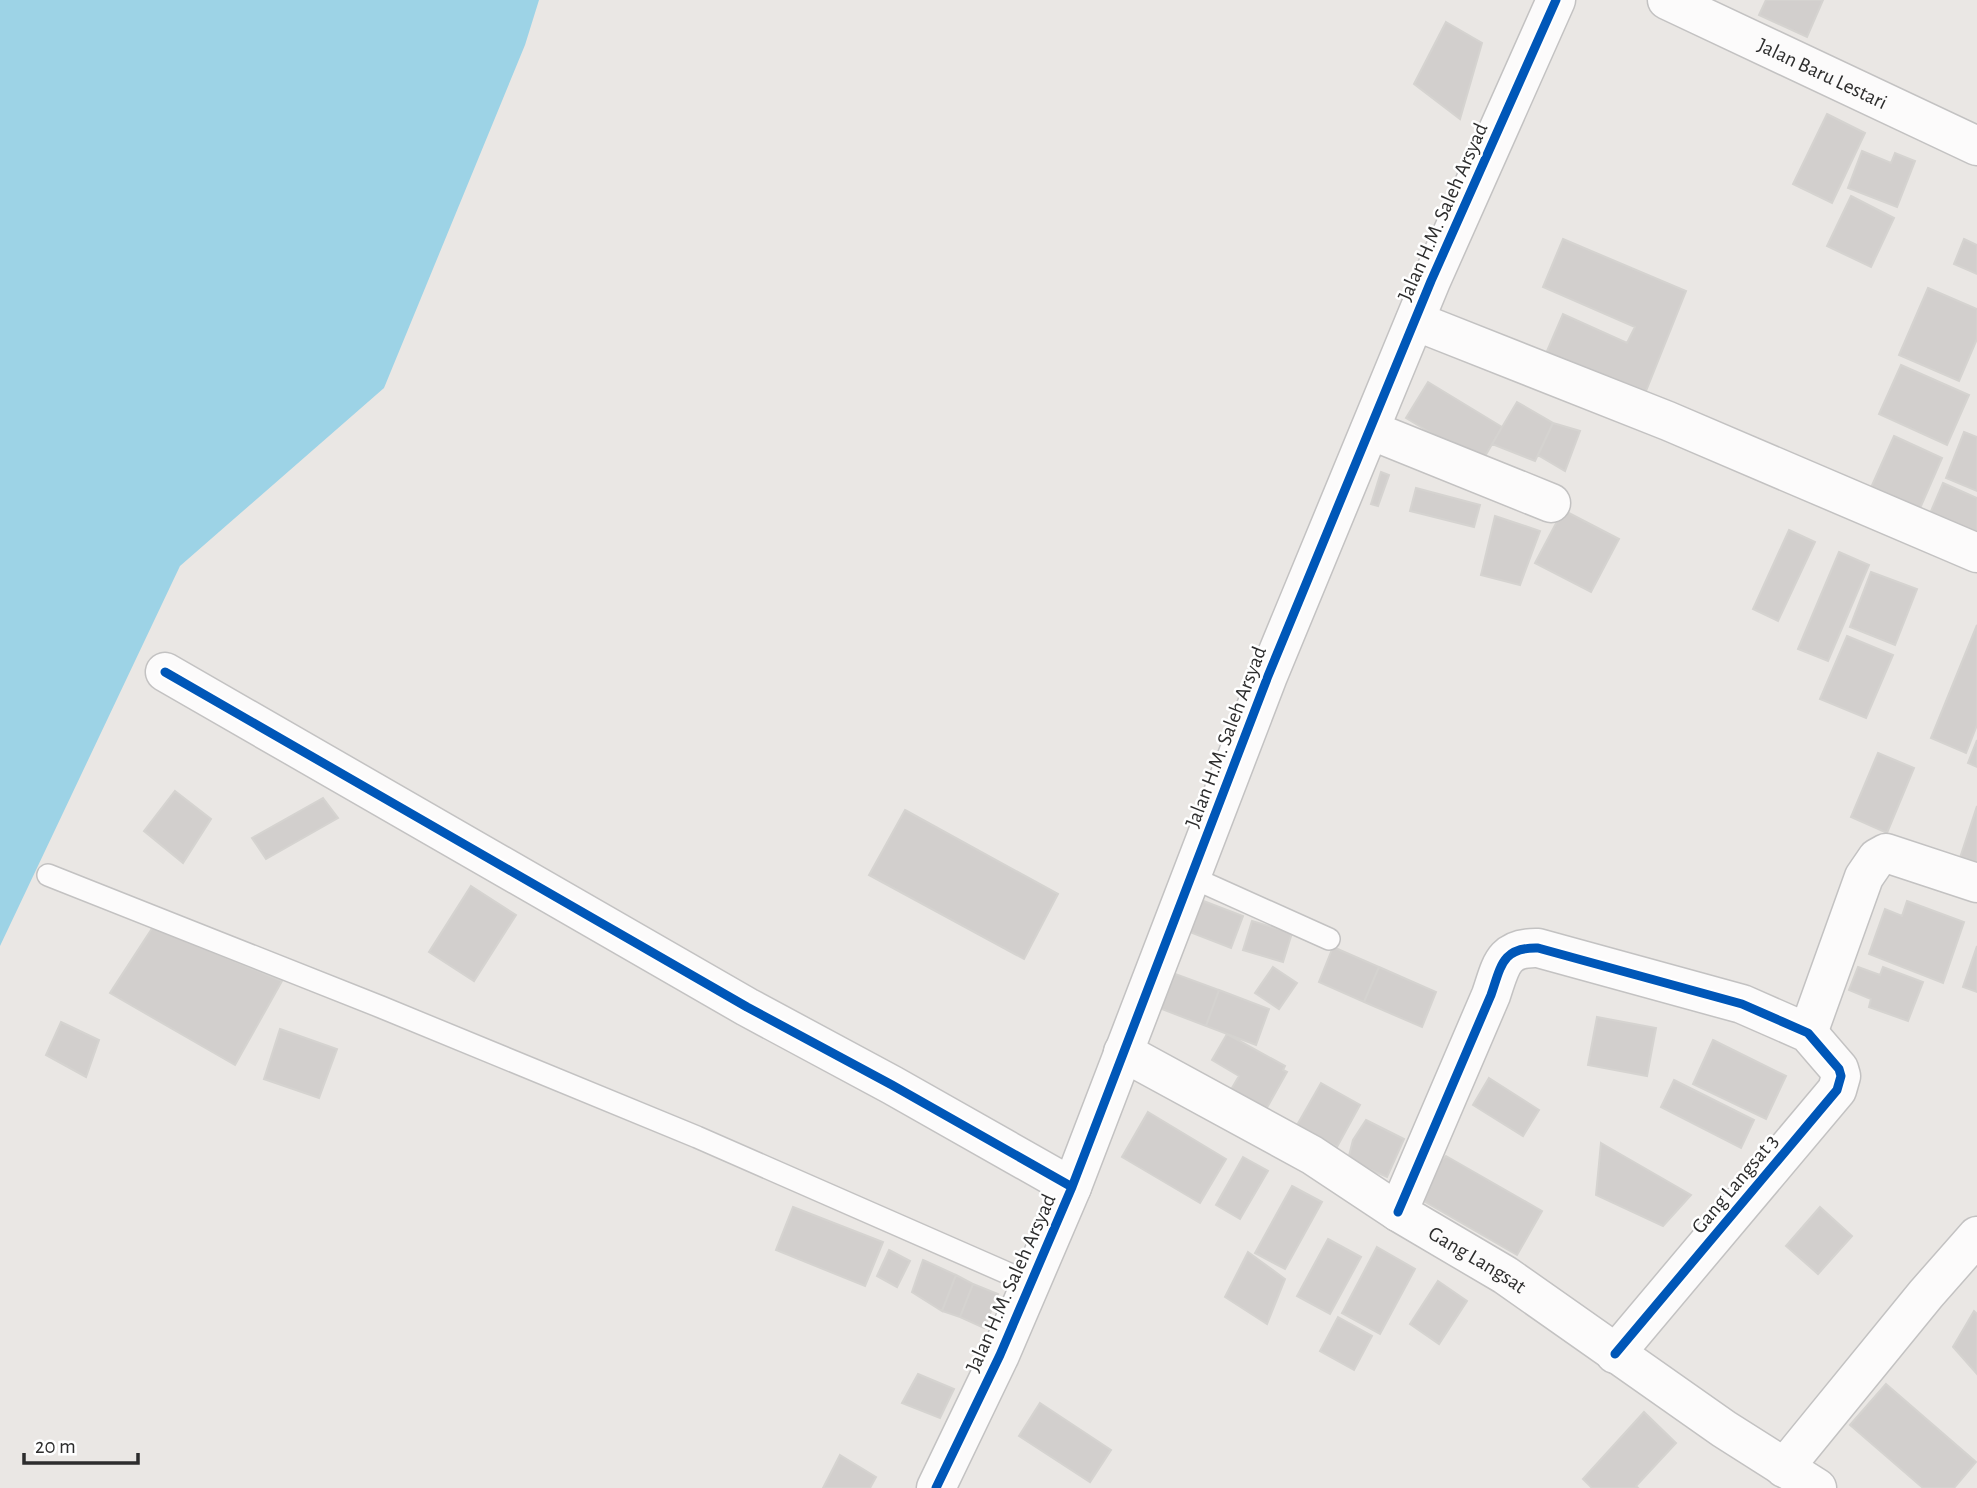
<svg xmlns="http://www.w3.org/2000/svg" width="1977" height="1488" viewBox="0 0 1977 1488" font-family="'Alegreya Sans',sans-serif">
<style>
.water{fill:#9dd3e6}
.building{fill:#d2cfcd;stroke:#d5d3d0;stroke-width:2}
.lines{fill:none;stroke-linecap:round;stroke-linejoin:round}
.service-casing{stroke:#c3c2c2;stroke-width:24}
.minor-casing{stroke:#c3c2c2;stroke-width:41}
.tertiary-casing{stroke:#c3c2c2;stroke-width:41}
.service{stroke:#fcfbfb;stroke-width:21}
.minor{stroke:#fcfbfb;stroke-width:38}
.tertiary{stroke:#fcfbfb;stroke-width:38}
.cycleway-casing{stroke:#fff;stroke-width:13}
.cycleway{stroke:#0057b8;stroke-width:9}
.labels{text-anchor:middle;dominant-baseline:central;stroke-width:5;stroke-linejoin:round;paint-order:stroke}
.street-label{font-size:21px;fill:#2d2d2d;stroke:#fff}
</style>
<rect width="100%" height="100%" fill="#eae7e4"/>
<path class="water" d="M0 0H539L525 45 384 388 180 566 0 946Z"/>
<path class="building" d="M1766 0H1823L1807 37 1759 15Z
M1446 22 1482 43 1460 119 1414 84Z
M1827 114 1865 133 1832 203 1793 184Z
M1862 151 1891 163 1895 153 1915 161 1897 207 1848 188Z
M1851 196 1894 218 1871 267 1827 246Z
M1563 239 1686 291 1642 401 1544 358 1563 314 1627 343 1635 327 1543 287Z
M1964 239 1977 245V274L1954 264Z
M1928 288 1977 309V339L1959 381 1899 355Z
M1901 365 1969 395 1947 445 1879 414Z
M1428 382 1502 427 1481 463 1406 418Z
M1517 402 1553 423 1535 461 1492 444Z
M1553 423 1580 431 1565 471 1538 455Z
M1964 432 1977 437V491L1946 478Z
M1894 436 1942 458 1914 522 1865 501Z
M1381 472 1389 475 1378 506 1371 504Z
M1943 483 1977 498V538L1926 523Z
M1416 488 1480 505 1474 527 1410 511Z
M1563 510 1619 539 1591 592 1535 563Z
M1495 516 1540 531 1520 585 1481 575Z
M1789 530 1815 542 1778 621 1753 609Z
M1839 552 1869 565 1828 661 1798 649Z
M1871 572 1917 589 1895 645 1850 627Z
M1977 625V725L1966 753 1931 738Z
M1847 636 1893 655 1866 718 1820 699Z
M1977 740V767L1968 763Z
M1878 753 1914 768 1887 833 1851 817Z
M175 791 211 819 183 863 144 831Z
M323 798 338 818 266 859 252 838Z
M1977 806V876L1956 870Z
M905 810 1058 894 1024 959 869 875Z
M471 886 516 915 474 981 429 952Z
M1193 897 1243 916 1231 948 1182 929Z
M1907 901 1964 922 1943 983 1869 954 1885 909 1902 916Z
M1252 921 1292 933 1283 962 1243 950Z
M153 927 282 981 235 1065 110 993Z
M1977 946V992L1963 987Z
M1333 947 1379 967 1364 1002 1319 982Z
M1273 967 1297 983 1279 1009 1255 993Z
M1379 967 1436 992 1422 1027 1364 1002Z
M1858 967 1880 975 1883 967 1923 982 1908 1021 1869 1007 1871 999 1849 990Z
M1167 971 1219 990 1206 1026 1154 1006Z
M1219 990 1269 1009 1256 1045 1206 1026Z
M1597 1017 1656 1028 1647 1076 1588 1065Z
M61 1022 99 1040 86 1077 46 1055Z
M280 1029 337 1049 319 1098 264 1079Z
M1227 1034 1285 1066 1283 1070 1287 1072 1260 1120 1225 1100 1239 1076 1212 1060Z
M1713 1040 1786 1076 1766 1119 1693 1084Z
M1489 1078 1539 1110 1523 1136 1473 1105Z
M1674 1080 1754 1120 1741 1148 1661 1107Z
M1321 1083 1360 1105 1337 1147 1297 1125Z
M1148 1112 1226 1159 1200 1203 1122 1157Z
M1366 1120 1404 1139 1387 1177 1348 1160 1353 1140Z
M1601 1143 1691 1195 1663 1226 1596 1195Z
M1446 1156 1542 1211 1517 1255 1422 1200 1430 1172Z
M1243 1157 1268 1171 1240 1219 1216 1205Z
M1292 1186 1322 1202 1285 1269 1255 1253Z
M793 1207 883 1242 865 1286 776 1250Z
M1820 1207 1852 1236 1818 1274 1786 1246Z
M1328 1239 1361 1257 1330 1314 1297 1296Z
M1377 1247 1415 1269 1380 1334 1342 1313Z
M889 1250 910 1261 897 1287 877 1276Z
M1248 1252 1285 1279 1267 1324 1225 1297Z
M923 1260 956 1275 942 1311 912 1292Z
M956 1275 973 1284 960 1317 942 1311Z
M1438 1281 1467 1301 1439 1344 1410 1324Z
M973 1284 998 1294 984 1328 960 1317Z
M1974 1311 1977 1314V1374L1953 1347Z
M1338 1317 1372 1336 1354 1370 1320 1351Z
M918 1374 954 1389 940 1418 902 1403Z
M1886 1384 1976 1462 1954 1488H1923L1850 1425Z
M1040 1403 1111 1450 1090 1482 1019 1436Z
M1644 1412 1676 1443 1636 1486 1638 1488H1592L1583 1479Z
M840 1455 876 1477 870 1488H823Z"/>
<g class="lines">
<g class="service-casing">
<path id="service" d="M48 875 381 1007 697 1137 1030 1283
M1191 877 1329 939"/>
</g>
<g class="minor-casing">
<g id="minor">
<path id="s1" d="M1667 0 1977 146"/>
<path d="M1415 321 1668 421 1977 553"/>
<path d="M1370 430 1551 503"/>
<path d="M165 672 747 1007 892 1085 1072 1187"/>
<path d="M1808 1033 1864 877 1877 858 1886 853 1977 883"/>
<path id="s2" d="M1123 1052 1312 1155 1398 1212 1505 1275 1724 1429 1817 1488"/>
<path d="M1398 1212 1491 995C1501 966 1502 947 1538 948L1742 1004 1808 1033 1839 1069 1841 1076 1837 1090 1615 1354"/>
<path d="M1784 1468 1926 1294 1977 1236"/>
</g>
</g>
<g class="tertiary-casing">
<path id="tertiary" d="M936 1488 1000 1355 1072 1187 1268 676 1431 281 1556 0"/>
</g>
<use href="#service" class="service"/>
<use href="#minor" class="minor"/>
<use href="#tertiary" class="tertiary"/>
<g class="cycleway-casing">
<path id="cycleway" d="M165 672 747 1007 892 1085 1072 1187
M1398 1212 1491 995C1501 966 1502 947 1538 948L1742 1004 1808 1033 1839 1069 1841 1076 1837 1090 1615 1354
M936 1488 1000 1355 1072 1187 1268 676 1431 281 1556 0"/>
</g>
<use href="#cycleway" class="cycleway"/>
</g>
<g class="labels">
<g class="street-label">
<text stroke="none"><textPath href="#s1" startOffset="172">Jalan Baru Lestari</textPath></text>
<text transform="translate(1443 212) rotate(-66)">Jalan H.M. Saleh Arsyad</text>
<text transform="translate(1226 737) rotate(-69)">Jalan H.M. Saleh Arsyad</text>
<text transform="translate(1735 1184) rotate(-50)">Gang Langsat 3</text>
<text stroke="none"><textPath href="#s2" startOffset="411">Gang Langsat</textPath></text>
<text transform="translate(1011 1283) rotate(-66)">Jalan H.M. Saleh Arsyad</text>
</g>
</g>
<path d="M24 1453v10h114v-10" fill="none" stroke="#2d2d2d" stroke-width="3.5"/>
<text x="35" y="1453" font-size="21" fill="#2d2d2d" stroke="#ffffff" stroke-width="5" paint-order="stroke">20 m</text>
</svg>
